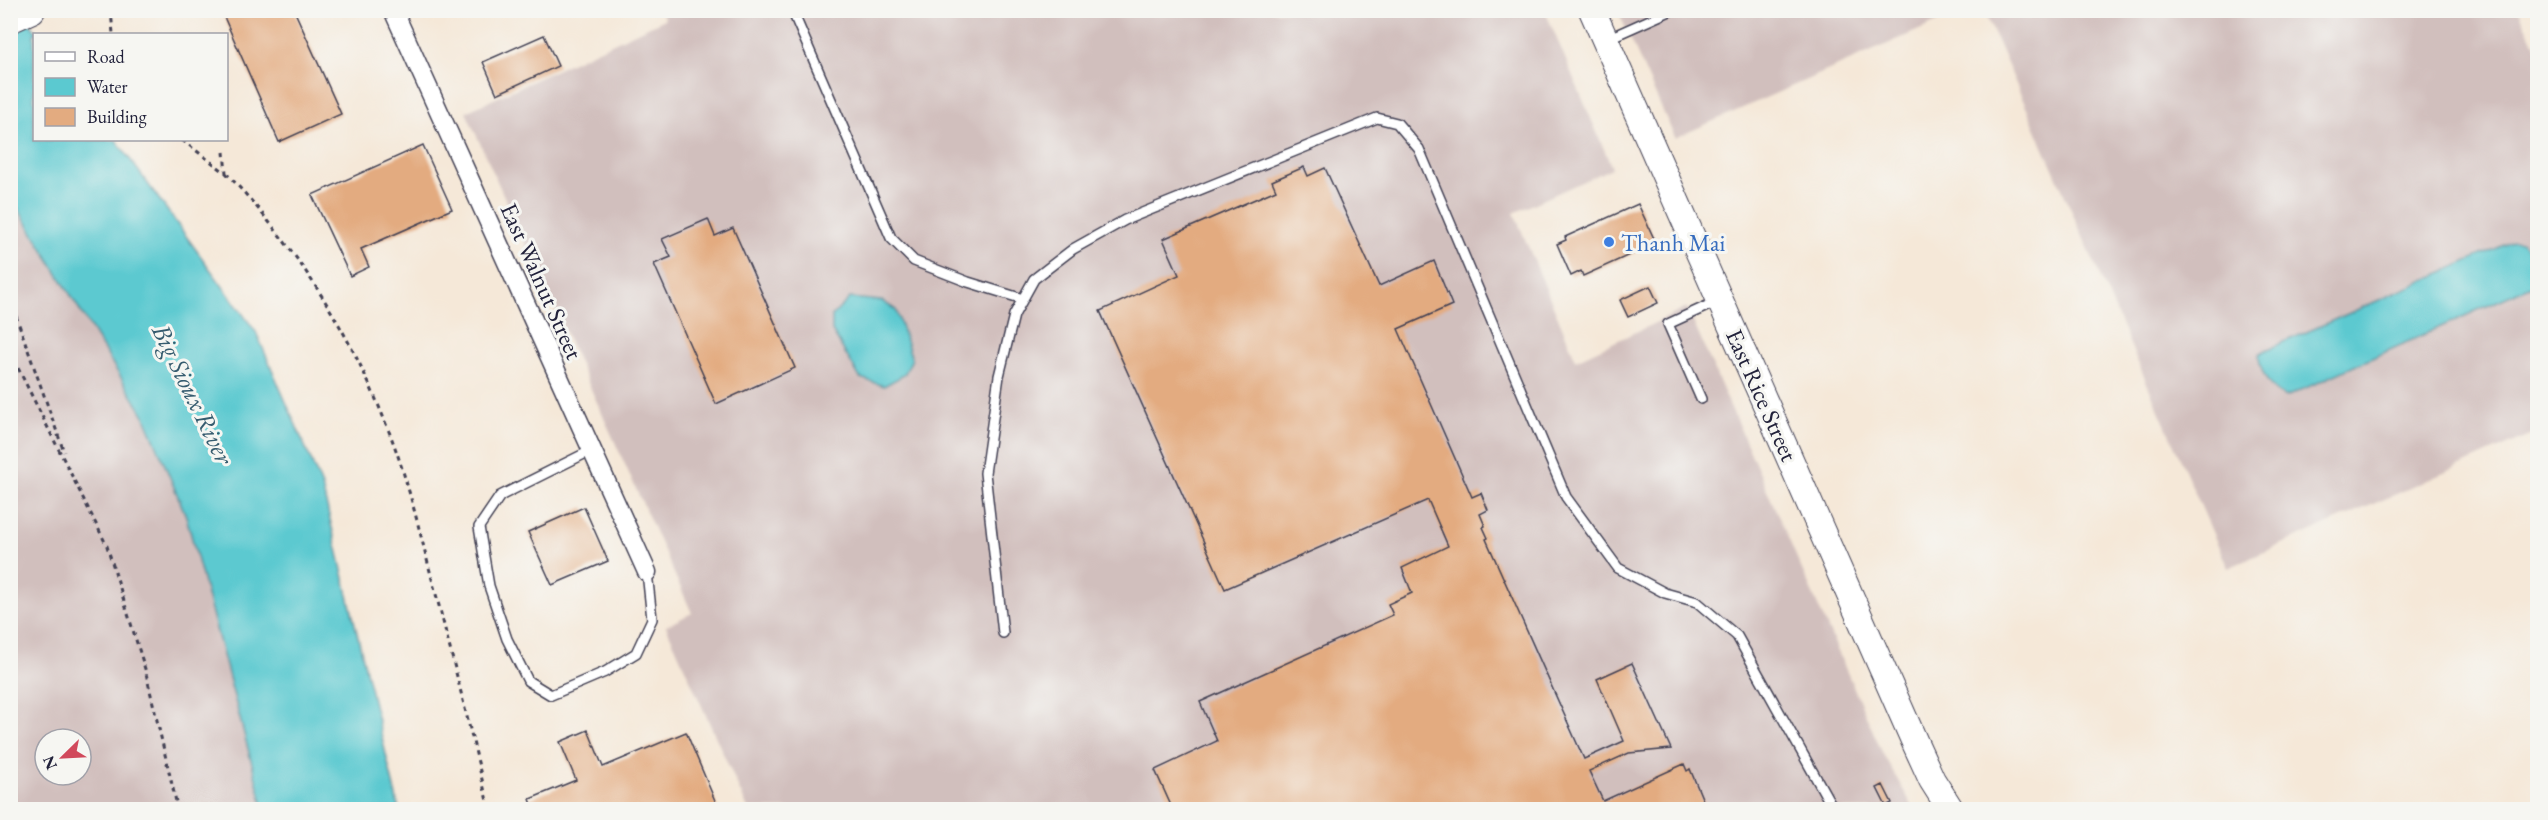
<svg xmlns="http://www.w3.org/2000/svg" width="2548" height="820" viewBox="0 0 2548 820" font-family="'EB Garamond',serif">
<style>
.industrial{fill:#d1bfbd;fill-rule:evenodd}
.water{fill:#5bc9d0;stroke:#3e7686;stroke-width:1.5}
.building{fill:#e3ab80}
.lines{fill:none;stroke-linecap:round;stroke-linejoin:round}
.lane-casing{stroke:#424053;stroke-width:12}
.street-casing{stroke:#424053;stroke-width:21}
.secondary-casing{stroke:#424053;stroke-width:28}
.path{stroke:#424053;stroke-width:3;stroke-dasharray:4.5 4.5;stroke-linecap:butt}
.lane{stroke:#fff;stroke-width:9}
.street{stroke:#fff;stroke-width:18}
.secondary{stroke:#fff;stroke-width:26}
.shop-dot{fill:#3f7fe0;stroke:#f6f6f2;stroke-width:2}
.labels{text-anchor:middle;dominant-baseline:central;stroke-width:6;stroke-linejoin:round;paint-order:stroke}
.shop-label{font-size:24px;fill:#366cbe;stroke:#f6f6f2;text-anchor:start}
.street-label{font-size:24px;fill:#22223b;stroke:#f6f6f2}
.water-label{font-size:26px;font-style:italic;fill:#365c6f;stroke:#f6f6f2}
</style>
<rect width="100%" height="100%" fill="#f6f6f2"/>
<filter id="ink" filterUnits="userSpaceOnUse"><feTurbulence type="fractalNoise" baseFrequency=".0167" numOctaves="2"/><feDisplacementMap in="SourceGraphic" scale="12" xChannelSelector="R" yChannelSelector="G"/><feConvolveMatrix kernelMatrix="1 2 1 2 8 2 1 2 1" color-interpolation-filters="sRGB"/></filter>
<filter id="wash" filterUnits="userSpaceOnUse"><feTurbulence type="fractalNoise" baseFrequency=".008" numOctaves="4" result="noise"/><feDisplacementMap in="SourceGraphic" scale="24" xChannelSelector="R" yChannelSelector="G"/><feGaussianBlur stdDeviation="1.35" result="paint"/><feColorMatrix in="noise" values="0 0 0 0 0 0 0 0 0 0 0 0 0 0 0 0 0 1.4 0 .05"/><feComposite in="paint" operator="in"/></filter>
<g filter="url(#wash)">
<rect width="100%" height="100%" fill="#f5e8d8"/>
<path class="industrial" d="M661 11H1545L1612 168 1514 213 1576 360 1687 308 1883 754 1914 809H748L666 626 692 613 466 112 665 19Z
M1618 11H1962L1675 138Z
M1984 11H2519L2538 51 2537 432 2228 568Z
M10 197 145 417 186 516 264 809H11ZM45 739H81V775H45Z"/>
<path class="water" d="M11 11H21L38 34H34V140H116L256 332 322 486 399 809H264L186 516 145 417 11 197Z
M2513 241 2522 242 2537 261V281L2531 286 2286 397C2270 390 2259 372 2259 354L2266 350Z
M850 298 882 301 896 310 912 359 904 375 884 386 860 378 832 331V316Z"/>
<g id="blocks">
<path class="building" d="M221 10H294L341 114 279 142Z
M544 35 558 66 497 94 483 62Z
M423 145 452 209 361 249 369 267 350 276 312 195Z
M1304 167 1308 176 1325 168 1379 286 1434 261 1452 305 1398 329 1472 497 1481 493 1488 510 1480 514 1485 526 1483 527 1488 538 1486 539 1584 759 1624 741 1597 679 1632 663 1671 749 1629 753 1589 771 1603 801 1684 764 1687 771 1690 769 1707 810H1173L1155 770 1217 741 1200 702 1393 615 1388 604 1412 593 1402 568 1448 546 1428 500 1225 589 1100 311 1179 275 1163 239 1276 190 1272 181Z
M1638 204 1656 243 1583 276 1581 271 1571 276 1557 244 1566 240 1565 237Z
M708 219 715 236 733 228 795 368 716 404 654 264 671 257 662 239Z
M1650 286 1658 303 1628 317 1620 300Z
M584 507 608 561 552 585 528 532Z
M588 730 603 767 686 732 719 810H534L530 799 576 780 560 742Z
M1883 785 1892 803 1886 806 1877 788Z"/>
</g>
</g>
<g filter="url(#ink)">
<use href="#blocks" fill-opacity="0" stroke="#424053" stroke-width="1.5"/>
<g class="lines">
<g class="lane-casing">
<path id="lane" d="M792 10 891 238 914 261 968 282 1023 299
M1607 39 1672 10
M1701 399 1668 324 1718 301
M592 450 500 496 479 527 489 586 507 639 528 681 551 695 605 672 636 653 652 619 647 572
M1003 633 985 473 999 376 1014 315 1034 279 1073 249 1125 220 1377 118 1397 123 1419 149 1566 497 1618 568 1665 593 1697 602 1737 636 1834 810"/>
</g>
<g class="street-casing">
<path id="street" d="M393 10 647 572"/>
</g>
<g class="secondary-casing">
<path id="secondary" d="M1592 10 1916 745 1932 780 1951 810
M10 20 32 10"/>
</g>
<path class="path" d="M111 10 113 34
M182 140 226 173 224 152
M226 173C295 245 350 331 386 424 409 480 421 539 437 598 455 668 473 739 489 810
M10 299 64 452
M10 352 107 546 145 669 178 810"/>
<use href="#lane" class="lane"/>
<use href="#street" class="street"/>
<use href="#secondary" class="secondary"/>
</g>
</g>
<circle class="shop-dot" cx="1609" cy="242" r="6"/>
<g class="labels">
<g class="shop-label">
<text x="1621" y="242">Thanh Mai</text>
</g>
<g class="street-label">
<text transform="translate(542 281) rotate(66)">East Walnut Street</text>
<text transform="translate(1762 395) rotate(66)">East Rice Street</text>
</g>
<g class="water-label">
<text transform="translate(193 394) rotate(64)">Big Sioux River</text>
</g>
</g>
<rect width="2548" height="820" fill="none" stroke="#f6f6f2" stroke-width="36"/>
<rect x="33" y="33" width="195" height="108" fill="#f6f6f2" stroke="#a1a1a9" stroke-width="1.5"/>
<rect x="45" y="52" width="30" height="9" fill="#ffffff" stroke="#a1a1a9" stroke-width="1.5"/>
<text x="87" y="63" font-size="18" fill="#22223b">Road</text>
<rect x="45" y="78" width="30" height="18" fill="#5bc9d0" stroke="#a1a1a9" stroke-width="1.5"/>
<text x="87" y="93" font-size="18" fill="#22223b">Water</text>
<rect x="45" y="108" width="30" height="18" fill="#e3ab80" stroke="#a1a1a9" stroke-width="1.5"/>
<text x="87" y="123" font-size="18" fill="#22223b">Building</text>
<g transform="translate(63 757) rotate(246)"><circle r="28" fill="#f6f6f2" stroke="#a1a1a9" stroke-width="1.5"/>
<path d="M0-4.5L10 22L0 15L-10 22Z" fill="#d1495b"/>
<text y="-9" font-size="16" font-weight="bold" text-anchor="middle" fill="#22223b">N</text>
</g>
</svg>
